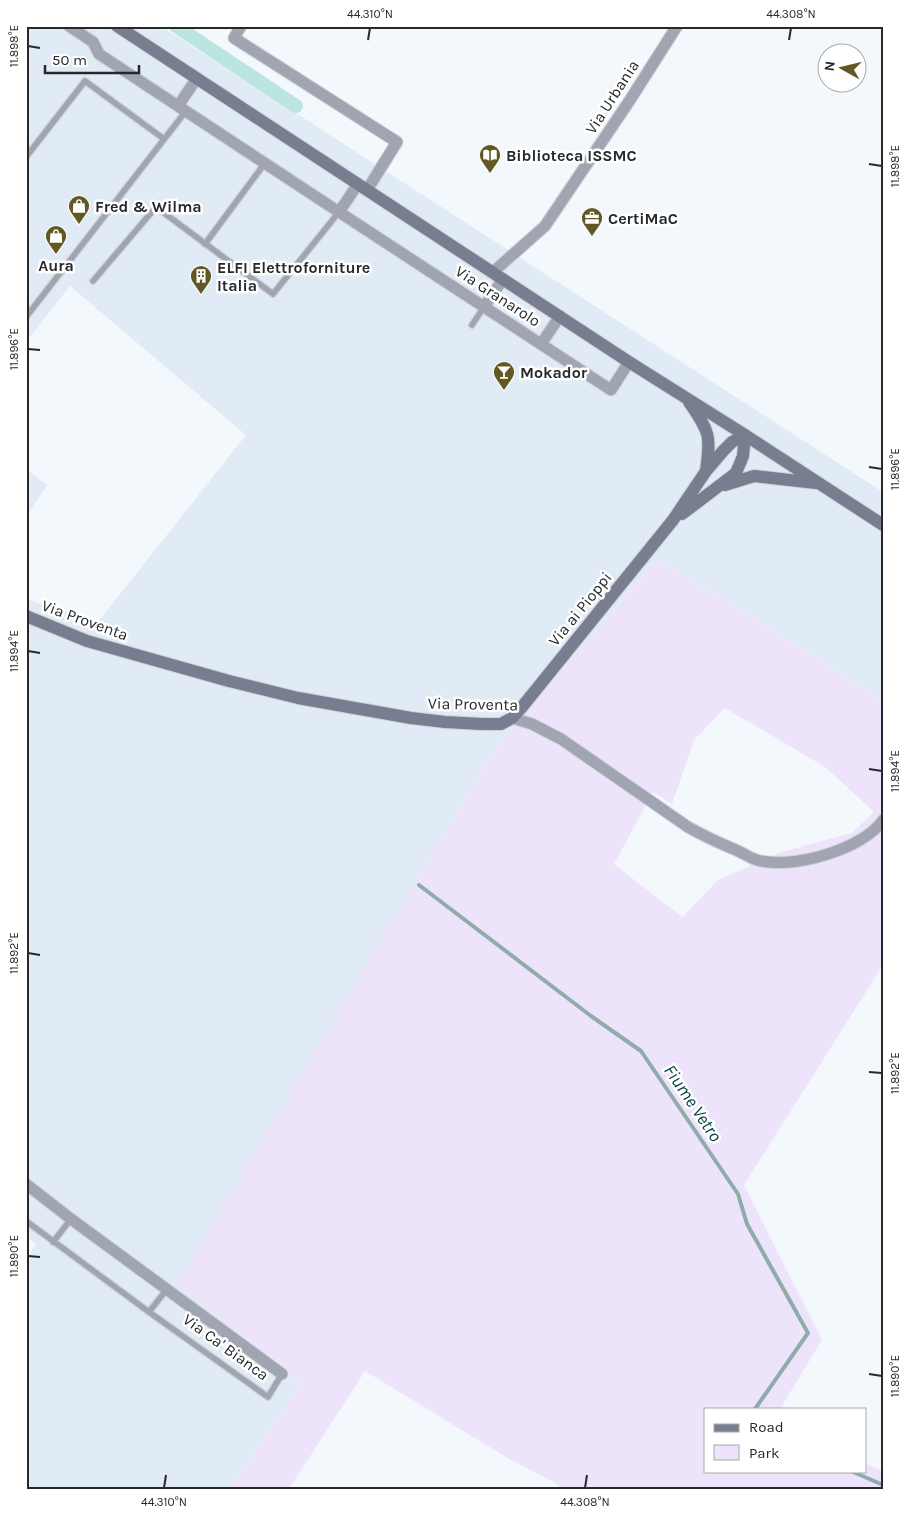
<svg xmlns="http://www.w3.org/2000/svg" width="909" height="1515" viewBox="0 0 909 1515" font-family="Karla,sans-serif">
<style>
.built{fill:#e0ebf5}
.green{fill:#ede4fb;fill-rule:evenodd}
.lines{fill:none;stroke-linecap:round;stroke-linejoin:round}
.stream{stroke:#8faca9;stroke-width:4}
.canal{stroke:#bce5e0;stroke-width:14}
.lane-casing{stroke:#ced3d7;stroke-width:8}
.street-casing{stroke:#ced3d7;stroke-width:13}
.secondary-casing{stroke:#ced3d7;stroke-width:14}
.lane{stroke:#a1a5b2;stroke-width:5.5}
.street{stroke:#a1a5b2;stroke-width:11}
.secondary{stroke:#787d90;stroke-width:12}
.ticks{fill:none;stroke:#27282a;stroke-width:2}
.labels{text-anchor:middle;dominant-baseline:central;stroke-width:5;stroke-linejoin:round;paint-order:stroke}
.street-label{font-size:16px;fill:#27282a;stroke:#fff}
.poi-label{font-size:16px;font-weight:bold;fill:#27282a;stroke:#fff;text-anchor:start}
.water-label{font-size:18px;font-style:italic;fill:#003f3b;stroke:#fff}
.neatline{fill:none;stroke:#27282a;stroke-width:2}
.ticks-label{font-size:12px;text-anchor:middle;fill:#27282a}
</style>
<rect width="100%" height="100%" fill="#f3f8fd"/>
<path class="built" d="M26 26H161L883 492V701L757 620 657 560 499 743 178 1283 301 1384 230 1489H26V1260L36 1244 26 1236V599L98 622 246 435 70 286 26 342Z
M26 469 47 485 26 518Z"/>
<path class="green" d="M657 560 757 620 883 701V965L744 1185 822 1340 780 1409H705V1471H865V1463L883 1471V1489H561L557 1484 511 1460 365 1371 289 1489H230L301 1384 177 1283 499 743ZM725 708 825 767 874 812 852 833 781 852 718 880 682 917 614 864 653 792 672 804 694 740Z"/>
<g class="lines">
<path class="stream" d="M419 885 591 1016 641 1051 738 1194 747 1224 808 1333 755 1409
M851 1471 883 1485"/>
<path class="canal" d="M176 26 296 106"/>
<g class="lane-casing">
<path id="lane" d="M26 157 85 81 164 139
M205 244 265 163
M93 281 156 207 273 294 339 212
M26 317 186 111
M472 325 484 307
M26 1221 149 1312 268 1397 282 1374
M53 1242 71 1219
M149 1312 167 1289"/>
</g>
<g class="street-casing">
<path id="street" d="M69 26 93 42 99 54 339 212
M241 26 234 38 397 142 367 190
M178 106 197 78
M358 184 339 212 611 390 629 362
M493 272 545 226 630 100 677 26
M484 307 503 279
M541 344 560 316
M512 718 532 724 561 739 688 827C704 836 719 843 736 850 743 853 750 858 757 860 790 870 863 850 883 820
M26 1184 71 1219 282 1374"/>
</g>
<g class="secondary-casing">
<path id="secondary" d="M117 26 629 362 745 435 883 525
M689 402C710 432 711 436 706 471
M725 485 754 476 816 483
M682 514 736 473 743 456 745 435
M26 616 87 641 229 681 298 698 411 718 445 722 482 724H501L512 718 522 707 673 520 706 471 723 451 732 442 745 435"/>
</g>
<use href="#lane" class="lane"/>
<use href="#street" class="street"/>
<use href="#secondary" class="secondary"/>
</g>
<path class="ticks" d="M368 40 370 28M789 40 791 28M28 46 40 48M869 164 882 166M28 349 40 350M869 467 882 469M28 651 40 653M869 769 882 771M28 953 40 955M869 1072 882 1073M28 1256 40 1257M869 1374 882 1376M164 1488 166 1475M585 1488 587 1475"/>
<defs>
<g id="library-pin" transform="scale(1.125)"><path d="M0 17L-7.5 6A9.5 9.5 0 1 1 7.5 6Z" fill="#615824" stroke="#fff"/><path d="M-6-4Q-3-5.5-.7-3.5V5Q-3 3-6 4ZM6-4Q3-5.5 .7-3.5V5Q3 3 6 4Z" fill="#fff"/></g>
<g id="shop-pin" transform="scale(1.125)"><path d="M0 17L-7.5 6A9.5 9.5 0 1 1 7.5 6Z" fill="#615824" stroke="#fff"/><path d="M-5-2.5h2.3a2.7 3.5 0 0 1 5.4 0H5L5.5 6h-11ZM-1.5-2.5h3a1.5 2.3 0 0 0-3 0Z" fill="#fff"/></g>
<g id="office-pin" transform="scale(1.125)"><path d="M0 17L-7.5 6A9.5 9.5 0 1 1 7.5 6Z" fill="#615824" stroke="#fff"/><path d="M-6-3h4V-5.5h4V-3h4V5H-6ZM-1-4.5V-3h2v-1.5ZM-6 0V1H6V0Z" fill="#fff"/></g>
<g id="building-pin" transform="scale(1.125)"><path d="M0 17L-7.5 6A9.5 9.5 0 1 1 7.5 6Z" fill="#615824" stroke="#fff"/><path d="M-4-6H4V6H1V3H-1V6H-4ZM-2.5-4.3h1.7v1.8h-1.7ZM.8-4.3h1.7v1.8H.8ZM-2.5-1h1.7V.8h-1.7ZM.8-1h1.7V.8H.8Z" fill="#fff"/></g>
<g id="bar-pin" transform="scale(1.125)"><path d="M0 17L-7.5 6A9.5 9.5 0 1 1 7.5 6Z" fill="#615824" stroke="#fff"/><path d="M-6-5H6L.8 .8V4.5H3.5V6h-7V4.5H-.8V.8Z" fill="#fff"/></g>
</defs>
<g fill-rule="evenodd">
<use href="#library-pin" x="490" y="155"/>
<use href="#shop-pin" x="79" y="206"/>
<use href="#office-pin" x="592" y="218"/>
<use href="#shop-pin" x="56" y="236"/>
<use href="#building-pin" x="201" y="276"/>
<use href="#bar-pin" x="504" y="372"/>
</g>
<g class="labels">
<g class="street-label">
<text transform="translate(612 97) rotate(-57)">Via Urbania</text>
<text transform="translate(498 296) rotate(33)">Via Granarolo</text>
<text transform="translate(580 609) rotate(-51)">Via ai Pioppi</text>
<text transform="translate(85 620) rotate(20)">Via Proventa</text>
<text transform="translate(473 704) rotate(1)">Via Proventa</text>
<text transform="translate(226 1347) rotate(36)">Via Ca' Bianca</text>
</g>
<g class="poi-label">
<text x="506" y="155">Biblioteca ISSMC</text>
<text x="95" y="206">Fred &amp; Wilma</text>
<text x="608" y="218">CertiMaC</text>
<text x="56" y="265" text-anchor="middle">Aura</text>
<text x="217" y="267">ELFI Elettroforniture<tspan x="217" dy="18">Italia</tspan></text>
<text x="520" y="372">Mokador</text>
</g>
<g class="water-label">
<text transform="translate(693 1103) rotate(56)">Fiume Vetro</text>
</g>
</g>
<rect width="909" height="1515" fill="none" stroke="#ffffff" stroke-width="55"/>
<rect x="704" y="1408" width="162" height="65" fill="#ffffff" stroke="#a9a9aa"/>
<rect x="714" y="1424" width="25" height="8" fill="#787d90" stroke="#a9a9aa"/>
<text x="749" y="1432" font-size="15" fill="#27282a">Road</text>
<rect x="714" y="1445" width="25" height="15" fill="#ede4fb" stroke="#a9a9aa"/>
<text x="749" y="1458" font-size="15" fill="#27282a">Park</text>
<g transform="translate(842 68) rotate(278)"><circle r="24" fill="#ffffff" stroke="#a9a9aa"/>
<path d="M0-4L9 19L0 12L-9 19Z" fill="#615824"/>
<text y="-8" font-size="14" font-weight="bold" text-anchor="middle" fill="#27282a">N</text>
</g>
<path d="M45 65v8h94v-8" fill="none" stroke="#27282a" stroke-width="2.5"/>
<text x="52" y="65" font-size="15" fill="#27282a" stroke="#ffffff" stroke-width="4" paint-order="stroke">50 m</text>
<rect x="28" y="28" width="854" height="1460" class="neatline"/>
<g class="ticks-label">
<text x="370" y="18">44.310°N</text>
<text x="791" y="18">44.308°N</text>
<text transform="translate(14 46) rotate(-90)" y="4">11.898°E</text>
<text transform="translate(895 166) rotate(-90)" y="4">11.898°E</text>
<text transform="translate(14 349) rotate(-90)" y="4">11.896°E</text>
<text transform="translate(895 469) rotate(-90)" y="4">11.896°E</text>
<text transform="translate(14 651) rotate(-90)" y="4">11.894°E</text>
<text transform="translate(895 771) rotate(-90)" y="4">11.894°E</text>
<text transform="translate(14 953) rotate(-90)" y="4">11.892°E</text>
<text transform="translate(895 1073) rotate(-90)" y="4">11.892°E</text>
<text transform="translate(14 1256) rotate(-90)" y="4">11.890°E</text>
<text transform="translate(895 1376) rotate(-90)" y="4">11.890°E</text>
<text x="164" y="1506">44.310°N</text>
<text x="585" y="1506">44.308°N</text>
</g>
</svg>
